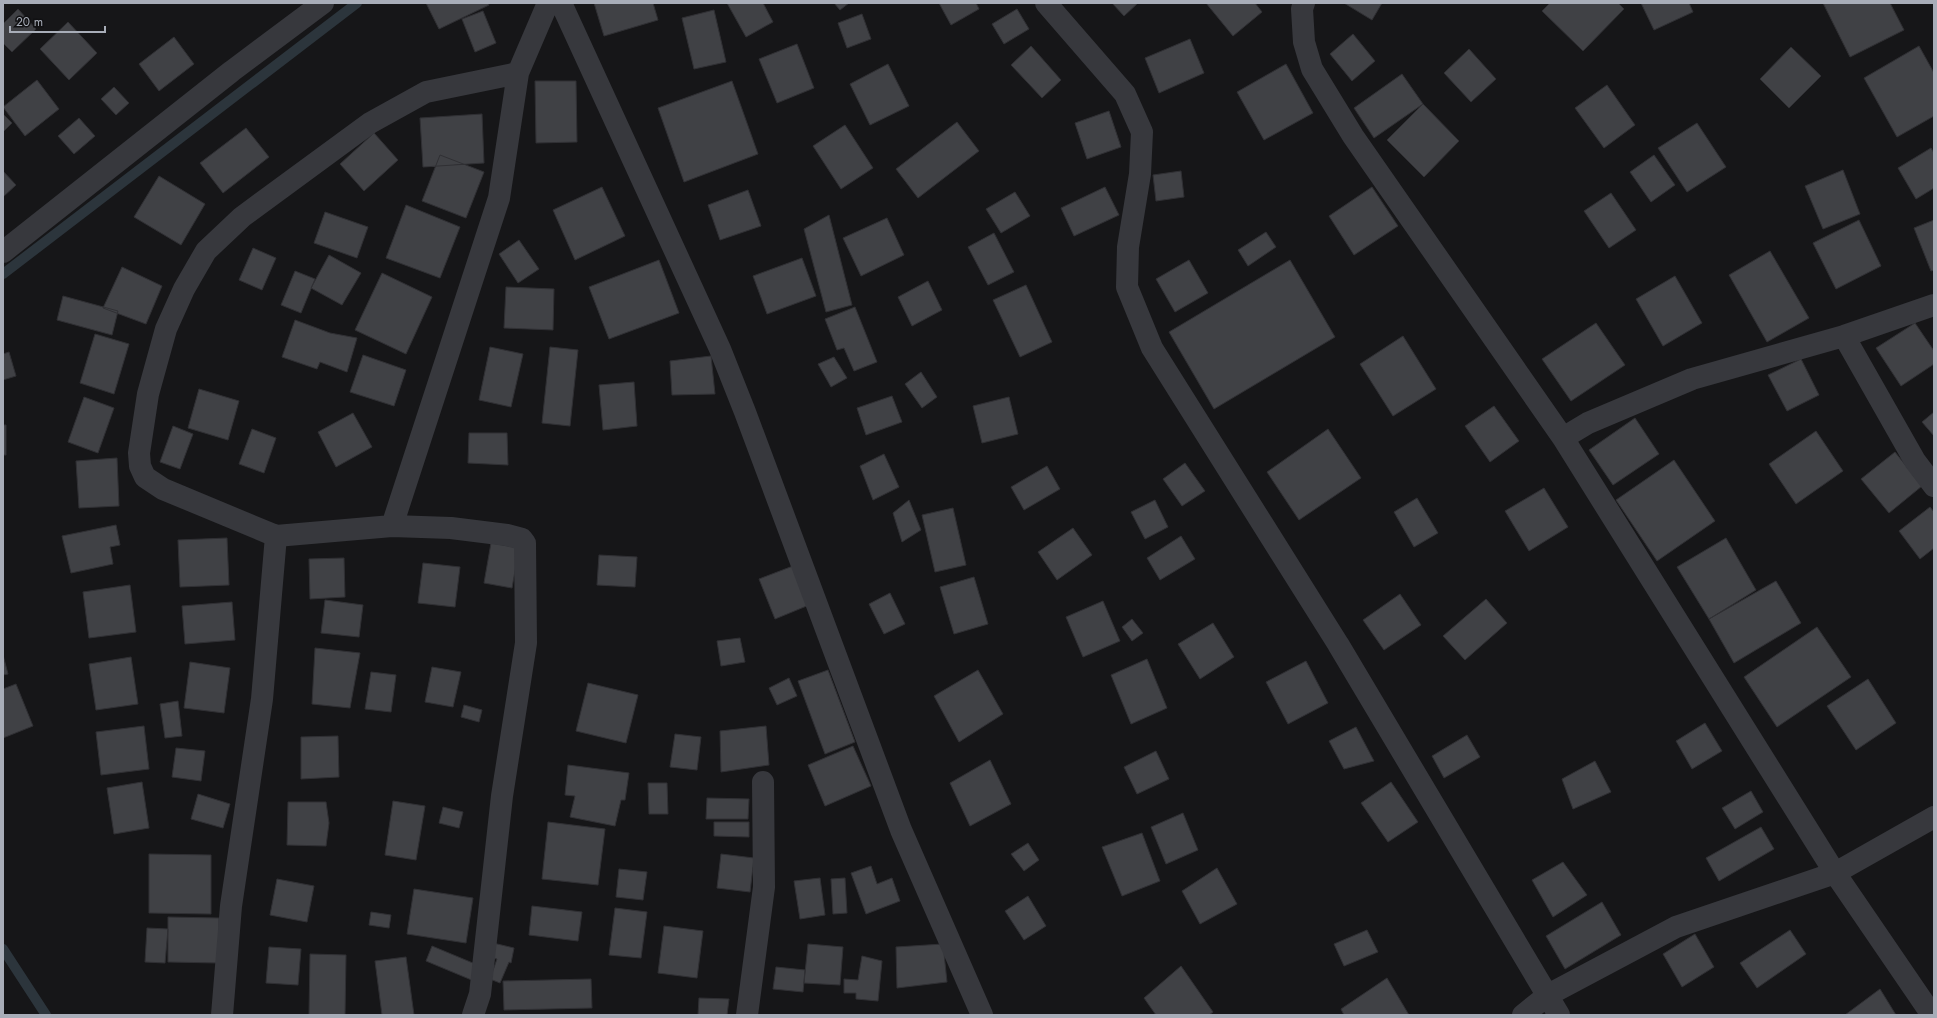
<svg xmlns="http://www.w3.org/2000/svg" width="1937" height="1018" viewBox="0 0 1937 1018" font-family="Jost,sans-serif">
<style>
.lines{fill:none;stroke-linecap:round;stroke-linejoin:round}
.stream{stroke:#2c353c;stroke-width:10}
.building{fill:#404145;stroke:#303034}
.street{stroke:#37383d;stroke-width:22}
</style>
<rect width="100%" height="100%" fill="#161618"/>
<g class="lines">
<path class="stream" d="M3 274 357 3
M3 949 46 1015"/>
</g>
<path class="building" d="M426 3H488L489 5 439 29Z
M594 3H653L658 20 604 36Z
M727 3H763L773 22 746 37Z
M834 3H849L840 10Z
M939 3H976L979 9 951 25Z
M1112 3H1138L1124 16Z
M1206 3H1255L1262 12 1233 36Z
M1344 3H1382L1372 20Z
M1550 3H1618L1624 9 1583 51 1542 11Z
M1641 3H1689L1693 12 1654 30Z
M1823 3H1890L1904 30 1850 57Z
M18 9 36 29 12 52 3 43V24Z
M1017 9 1029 29 1004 44 992 24Z
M714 10 726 62 694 69 682 18Z
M483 11 496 43 475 52 462 19Z
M862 14 871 39 847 48 838 23Z
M68 22 97 53 69 80 40 49Z
M1353 34 1375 61 1352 81 1330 54Z
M174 37 194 64 159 91 139 64Z
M1190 39 1204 73 1159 93 1145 58Z
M797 44 814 88 777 103 759 59Z
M1031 46 1061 80 1042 98 1011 65Z
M1919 46 1934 73V116L1897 137 1864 78Z
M1791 47 1821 76 1789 108 1760 79Z
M1469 49 1496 79 1471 102 1444 73Z
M888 64 909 106 870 125 850 84Z
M1286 64 1313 113 1264 140 1237 92Z
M1402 74 1423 104 1374 138 1354 108Z
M37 80 59 109 25 136 3 107Z
M535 81H576L577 142 536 143Z
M732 81 758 154 684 182 658 108Z
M1607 85 1635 125 1604 148 1575 108Z
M114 87 129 103 116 115 101 99Z
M1423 104 1459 141 1424 177 1387 140Z
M1109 111 1121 147 1087 159 1075 123Z
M3 114 12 123 3 132Z
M482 114 484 163 423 167 420 118Z
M79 118 95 136 74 154 58 136Z
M957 122 979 151 918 198 896 169Z
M1697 123 1726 167 1687 192 1658 148Z
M845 125 873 168 841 189 813 146Z
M246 128 269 157 223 193 200 163Z
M374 133 398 160 364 191 340 164Z
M1931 148 1934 153V188L1916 199 1898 168Z
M440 155 484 172 466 218 422 201Z
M1654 155 1675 185 1651 202 1630 172Z
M1843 170 1860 214 1823 229 1805 186Z
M3 171 16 185 3 197Z
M1181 171 1184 197 1156 201 1153 175Z
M159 176 205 204 181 245 134 217Z
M602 187 625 236 575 260 553 210Z
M1105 187 1119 215 1074 236 1061 208Z
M1372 187 1398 226 1354 255 1329 216Z
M748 190 761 226 720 240 708 205Z
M1015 192 1030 216 1001 233 986 209Z
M1611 193 1636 230 1609 248 1584 211Z
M406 205 460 227 440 278 386 258Z
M325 212 368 227 357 258 314 243Z
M829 215 852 305 826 312 804 229Z
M887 218 904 255 861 276 843 238Z
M1859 220 1881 266 1836 289 1813 243Z
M1934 220V270L1931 271 1914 228Z
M1266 232 1276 247 1248 266 1238 250Z
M994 233 1014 272 988 285 968 247Z
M519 240 539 269 518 283 499 254Z
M253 248 276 258 262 290 239 280Z
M1770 251 1809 318 1767 342 1729 275Z
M329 255 361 273 342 305 311 288Z
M802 258 816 296 767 314 753 276Z
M659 260 679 313 609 339 589 287Z
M1189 260 1208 293 1175 312 1156 279Z
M1290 260 1335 337 1214 409 1169 332Z
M122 267 162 286 146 324 103 308Z
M295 271 315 279 301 313 281 305Z
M382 273 432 297 406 354 355 330Z
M1675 276 1702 323 1663 346 1636 299Z
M928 281 942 310 912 326 898 297Z
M1026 285 1052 342 1020 357 993 300Z
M506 287 554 289 553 330 504 328Z
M63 296 118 311 112 335 57 320Z
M855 307 877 362 854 371 844 348 837 350 825 319Z
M295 320 330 333 357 338 347 372 320 362 317 369 282 357Z
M1596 323 1625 365 1571 401 1542 359Z
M1915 323 1934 351V364L1901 386 1876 348Z
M95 334 129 344 114 394 80 383Z
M1403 336 1436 389 1393 416 1360 364Z
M490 347 523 354 511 407 479 400Z
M550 347 578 350 570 426 542 423Z
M9 352 16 376 3 380V354Z
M363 355 406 370 394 406 350 392Z
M711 356 715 394 672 395 670 361Z
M834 357 847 378 831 387 818 364Z
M1801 359 1819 395 1787 411 1768 375Z
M921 372 937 397 922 408 905 384Z
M634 382 637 426 603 430 599 385Z
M199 389 239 401 228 440 188 428Z
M892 396 902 422 866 435 857 408Z
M84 397 114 408 98 453 68 442Z
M1009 397 1018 434 982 443 973 406Z
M1494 406 1519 441 1490 462 1465 426Z
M1934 412V436L1922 422Z
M353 413 372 447 336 467 318 432Z
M1635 418 1659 454 1613 485 1589 450Z
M3 425H6V455H3Z
M173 426 193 434 180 469 160 462Z
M252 429 276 438 264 473 239 464Z
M1328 429 1361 478 1299 520 1267 472Z
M1816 431 1843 471 1796 504 1769 464Z
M469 433H507L508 465 468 463Z
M1895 452 1922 486 1889 513 1861 479Z
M884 454 899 487 873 500 860 466Z
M117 458 119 506 79 508 76 461Z
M1674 460 1715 521 1657 561 1616 500Z
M1185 463 1205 491 1182 506 1163 479Z
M1047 466 1060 489 1024 510 1011 487Z
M1544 488 1568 527 1529 551 1505 511Z
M1417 498 1438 533 1414 547 1394 512Z
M909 500 921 530 902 542 893 513Z
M1155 500 1168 527 1145 539 1131 512Z
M1930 507 1934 512V548L1920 559 1899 531Z
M953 508 966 565 935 572 922 515Z
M116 525 120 545 110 547 113 564 71 573 62 536Z
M1073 528 1092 555 1057 580 1038 552Z
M1181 536 1195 559 1160 580 1147 558Z
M227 538 229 585 180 587 178 540Z
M1726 538 1756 590 1709 619 1677 567Z
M491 543 519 548 512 588 484 583Z
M599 555 637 557 635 587 597 585Z
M344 558 345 597 310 599 309 559Z
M423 563 460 567 455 607 418 603Z
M793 566 809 605 775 619 759 579Z
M974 577 988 624 954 634 940 587Z
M1776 581 1801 623 1734 663 1709 619Z
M130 585 136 632 89 638 83 592Z
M890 593 905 624 884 634 869 604Z
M1400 594 1421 625 1384 650 1363 620Z
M1486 599 1507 623 1465 660 1443 636Z
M325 600 363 605 359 637 321 633Z
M1103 601 1120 641 1083 657 1066 617Z
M232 602 235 640 185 644 182 606Z
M1132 619 1143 633 1132 641 1122 627Z
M1213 623 1234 657 1200 679 1178 644Z
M1817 627 1851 677 1777 727 1744 677Z
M740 638 745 662 721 666 717 641Z
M315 648 360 653 350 708 312 704Z
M3 655 8 674 3 675Z
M131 657 138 704 96 710 89 664Z
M1147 659 1167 708 1131 724 1111 675Z
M1306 661 1328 703 1288 724 1266 682Z
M190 662 230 668 224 713 184 708Z
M432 667 461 672 453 707 425 702Z
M828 670 855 742 825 754 798 681Z
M978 670 1003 714 959 742 934 696Z
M371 672 396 675 391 712 365 709Z
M789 678 797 696 777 705 769 688Z
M1868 679 1896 723 1856 750 1827 706Z
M588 683 638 695 626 743 576 731Z
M16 684 33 726 3 738V689Z
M178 701 182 736 165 738 160 704Z
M464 705 482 710 479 722 461 717Z
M1705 723 1722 751 1692 769 1676 741Z
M144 726 149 769 101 775 96 732Z
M766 726 769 765 721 772 720 731Z
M1356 727 1374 761 1344 769 1329 741Z
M675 734 701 737 697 770 670 767Z
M1467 735 1480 757 1444 778 1432 756Z
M338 736 339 777 301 779V737Z
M853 746 871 786 825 806 808 765Z
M176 748 205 751 201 781 172 777Z
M1156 751 1169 779 1137 794 1124 767Z
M990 760 1011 804 970 826 950 783Z
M1595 761 1611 792 1573 809 1562 779Z
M568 765 629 773 625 800H621L615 826 570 817 575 796 565 795Z
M142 782 149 828 114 834 107 788Z
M1391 782 1418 822 1388 842 1361 803Z
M648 783H667L668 814H649Z
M1751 791 1763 812 1735 829 1722 808Z
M198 794 230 804 223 828 191 819Z
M707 798 749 799 748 819H706Z
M393 801 425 806 416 860 385 855Z
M288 802H326L329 823 326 846 287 845Z
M443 807 463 812 459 828 439 823Z
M1183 813 1198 850 1166 864 1151 827Z
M548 822 605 829 598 885 542 879Z
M714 822H749V837L714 836Z
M1761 827 1774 849 1719 881 1706 858Z
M1142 833 1160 881 1122 896 1102 847Z
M1028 843 1039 860 1024 871 1011 854Z
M149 854 211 855V914L149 913Z
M721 854 754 858 750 892 717 888Z
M1563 862 1587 895 1553 917 1532 880Z
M871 866 877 884 892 878 900 901 866 914 851 873Z
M1217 868 1237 904 1200 924 1182 891Z
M619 869 647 872 643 900 616 897Z
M820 878 825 915 800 919 794 881Z
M845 878 847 913 833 914 831 879Z
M277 879 314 886 307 922 270 915Z
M414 889 473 898 466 943 407 934Z
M1028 896 1046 926 1024 940 1005 911Z
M1602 902 1621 935 1565 969 1546 936Z
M532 906 582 912 578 941 529 935Z
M615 908 647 912 641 958 609 955Z
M371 912 391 915 389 928 369 925Z
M168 917 219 918V963L168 962Z
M664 926 703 931 697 978 658 973Z
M147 928 168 929 165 963 145 962Z
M1367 930 1378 952 1344 966 1334 944Z
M1790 930 1806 954 1757 988 1740 963Z
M1695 934 1714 967 1682 987 1663 954Z
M493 943 514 948 511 963 509 962 500 983 490 979 497 959 489 957Z
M808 944 843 947 840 985 804 983Z
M943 944 947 982 897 988 896 947Z
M432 946 480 966 474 981 426 961Z
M269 947 301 949 298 985 266 983Z
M310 954 346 955 345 1015H309Z
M862 956 882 961 878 1001 856 999V993H844V979L858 980Z
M406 957 414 1015H382L375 961Z
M1181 966 1213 1012 1209 1015H1156L1144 998Z
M776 967 805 970 803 992 773 989Z
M1387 978 1409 1015H1344L1341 1009Z
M591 979 592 1008 504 1010 503 981Z
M1880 989 1896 1015H1845Z
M699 998 729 999 727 1015H698Z"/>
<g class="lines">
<path class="street" d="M561 3 720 349 745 412 901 830 982 1015
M1046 3 1125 94 1142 132 1140 174 1128 247 1127 287 1152 348 1338 644 1559 1015
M1304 3 1302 9 1304 42 1312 69 1353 136 1563 438 1835 873 1932 1015
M3 252 232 71 323 3
M1844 336 1915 461 1934 486
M1563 438 1588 423 1692 379 1844 336 1934 305
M392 526 499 198 518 73 548 3
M222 1015 231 906 262 699 276 536
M473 1015 480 994 502 796 526 643 525 543 522 539 507 535 451 528 392 526 276 536 163 489 145 477 140 466 139 453 148 394 166 329 184 289 206 251 242 217 370 123 426 92 518 73
M747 1015 764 887 763 782
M1523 1015 1548 995 1676 927 1835 873 1934 817"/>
</g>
<rect width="1937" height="1018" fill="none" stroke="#a8adb8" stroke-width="8"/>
<path d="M10 26v6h95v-6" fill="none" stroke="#a8adb8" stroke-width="2"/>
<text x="16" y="26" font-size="12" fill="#a8adb8" stroke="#111113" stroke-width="3" paint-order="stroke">20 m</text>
</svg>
